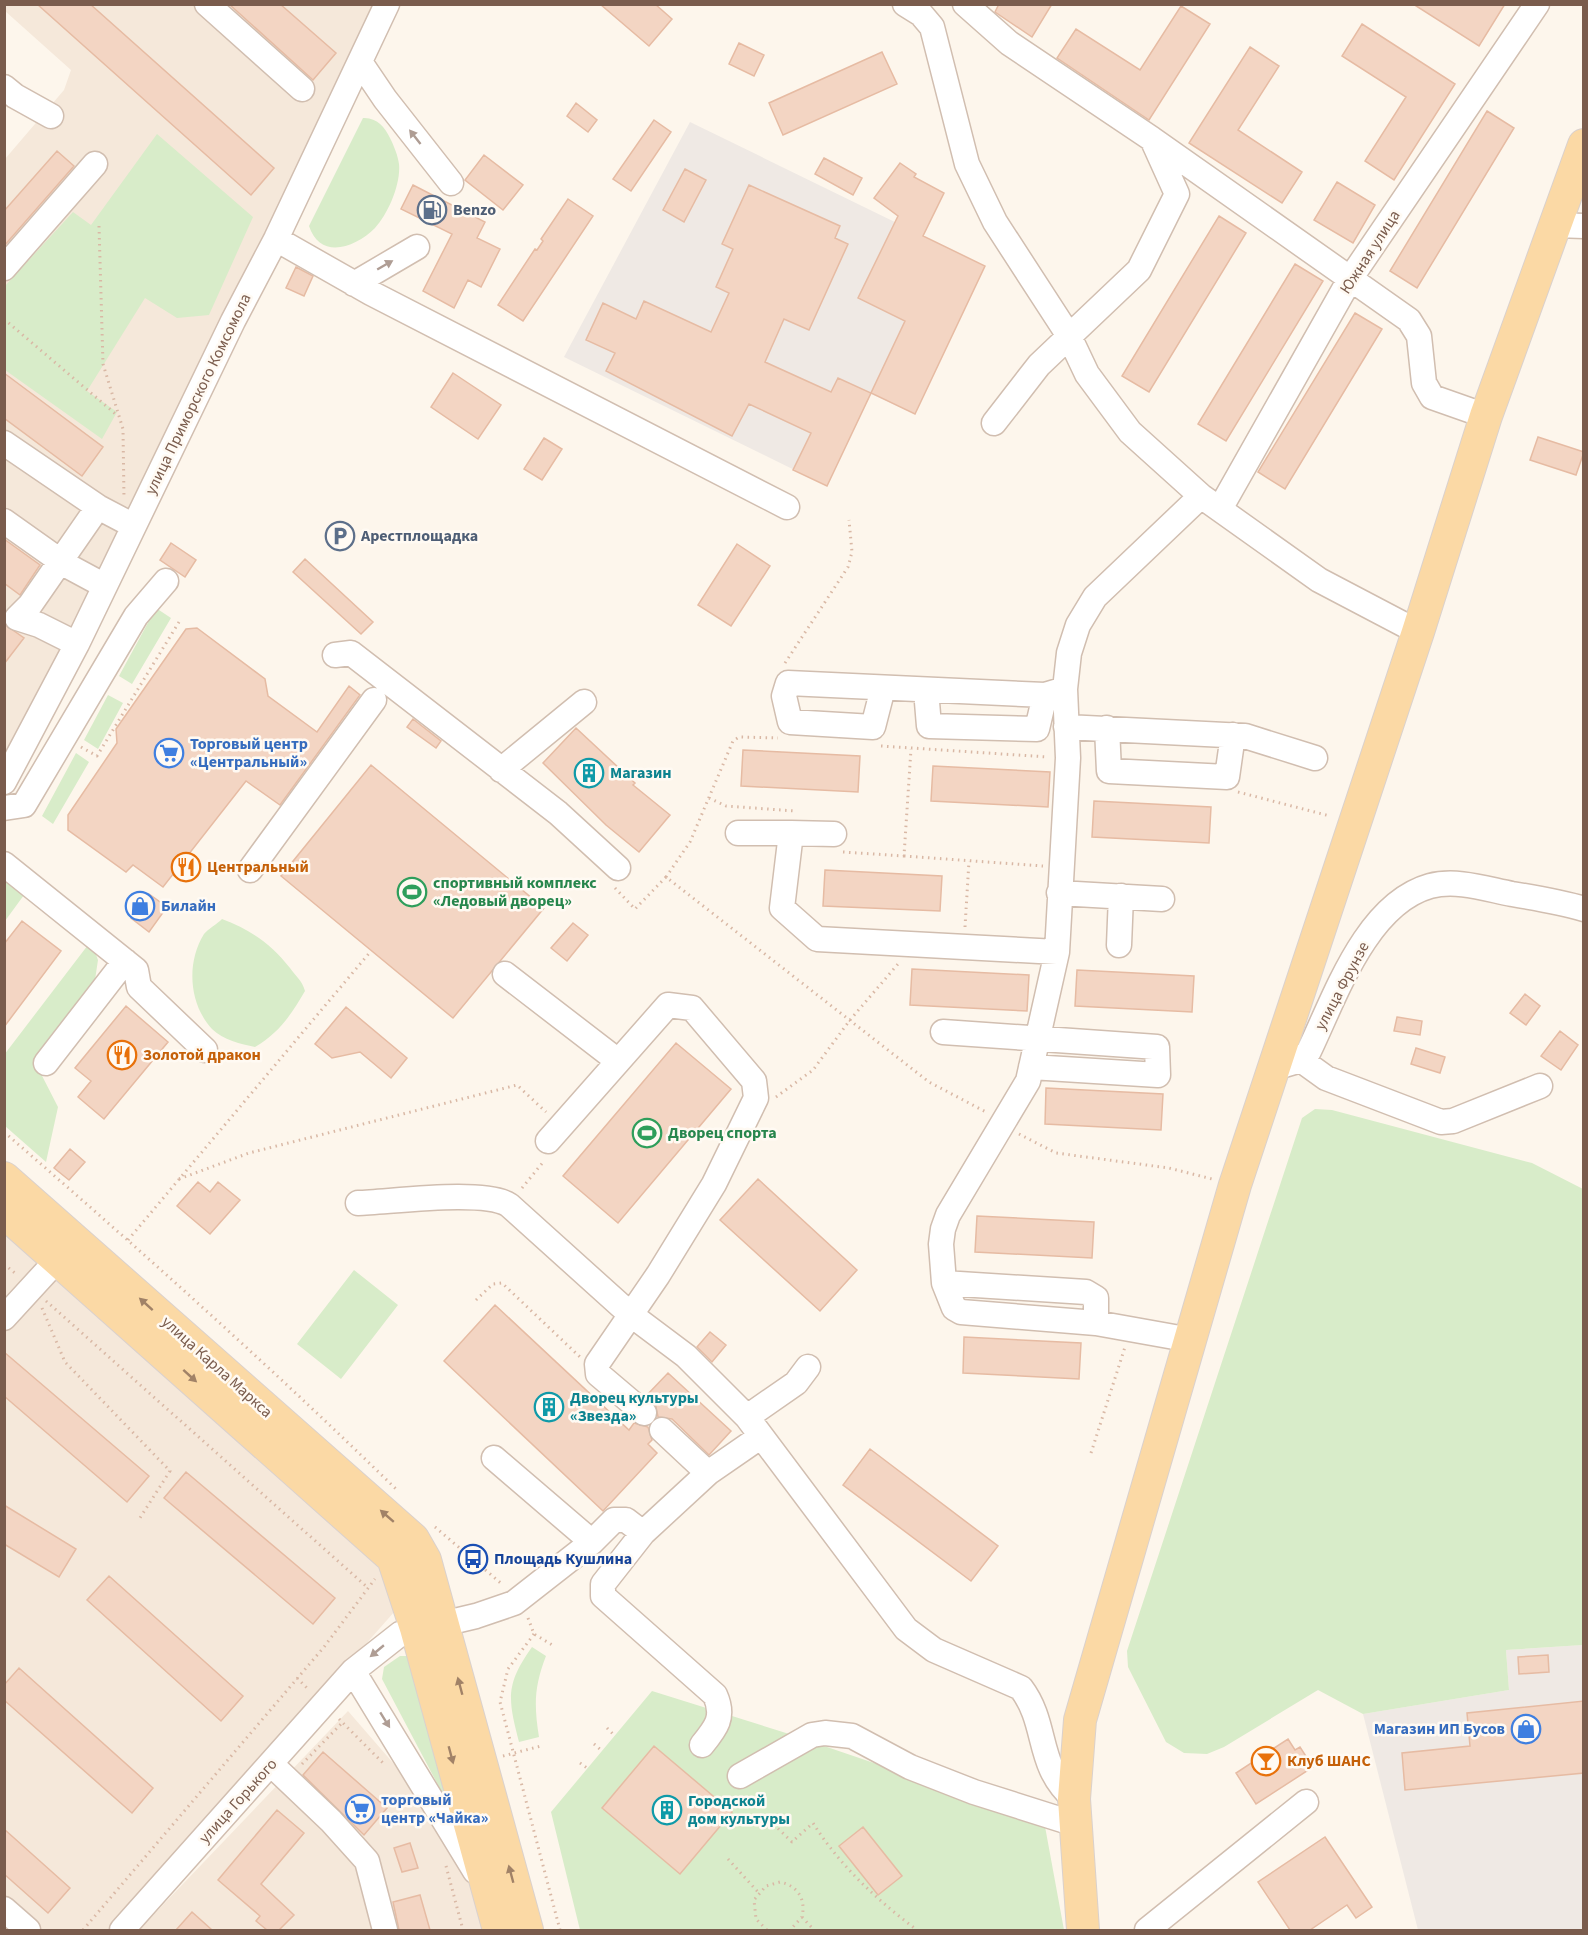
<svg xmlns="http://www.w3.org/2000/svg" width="1588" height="1935" viewBox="0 0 1588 1935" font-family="'Source Sans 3',sans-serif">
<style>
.residential{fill:#f5e8da}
.industrial{fill:#efe9e4}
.green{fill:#d8ecc9}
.building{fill:#f3d5c3;stroke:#e6bba3;stroke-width:1.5}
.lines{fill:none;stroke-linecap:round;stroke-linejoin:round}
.minor-casing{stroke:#d1beb0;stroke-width:27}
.major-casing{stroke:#dad1cd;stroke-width:34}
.path{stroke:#d9b8a5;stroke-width:3;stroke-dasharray:1.5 4.5;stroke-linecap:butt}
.minor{stroke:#fff;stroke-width:24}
.major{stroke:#fbd9a5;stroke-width:32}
.oneway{fill:#af9d94}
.oneway2{fill:#a18267}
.labels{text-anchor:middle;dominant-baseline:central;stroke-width:5;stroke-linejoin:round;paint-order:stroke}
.service-label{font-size:16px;font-weight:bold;fill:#4e5e75;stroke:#fffaf3;text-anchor:start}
.street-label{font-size:16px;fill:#7a5c4d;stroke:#fffaf3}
.shop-label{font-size:16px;font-weight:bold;fill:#366cbe;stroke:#fffaf3;text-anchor:start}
.culture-label{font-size:16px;font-weight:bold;fill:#0d838f;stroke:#fffaf3;text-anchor:start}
.food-label{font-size:16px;font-weight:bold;fill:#c56008;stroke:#fffaf3;text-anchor:start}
.leisure-label{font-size:16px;font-weight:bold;fill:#27864d;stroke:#fffaf3;text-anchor:start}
.transit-label{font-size:16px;font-weight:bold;fill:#164399;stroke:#fffaf3;text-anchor:start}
</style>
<rect width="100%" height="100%" fill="#fdf6ec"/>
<path class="residential" d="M5 5H391L5 777V159L64 90 71 70 5 11Z
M4 1230 362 1543 388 1576 395 1611 113 1930H5Z
M348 1711 420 1794 479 1893 490 1930H139Z"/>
<path class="industrial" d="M690 122 985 266 915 414 871 394 827 486 564 357Z
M1583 1645V1930H1418L1363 1714 1509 1690 1506 1650Z"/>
<path class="green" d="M363 118C376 117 385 127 390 138 394 146 398 156 399 164 401 184 388 214 375 228 355 248 320 260 309 226Z
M157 134 253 217 209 315 177 318 145 298 87 391 117 412 102 439 5 370V286L73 212 91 225Z
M156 608 171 618 132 684 119 676Z
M108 695 123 703 98 749 84 740Z
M76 753 89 762 53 824 42 816Z
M5 881 24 895 5 921Z
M222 919C251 930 271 944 290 968 296 977 302 980 305 991 291 1015 279 1033 255 1047 241 1044 223 1040 212 1029 189 1004 186 963 204 934 208 929 217 924 222 919Z
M91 941 98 960 93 993 37 1066 58 1107 46 1162 5 1126 4 1055Z
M1315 1109 1332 1110 1532 1163 1583 1189V1645L1506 1650 1509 1690 1363 1714 1318 1690 1224 1747 1207 1754 1184 1753 1166 1742 1128 1667 1127 1651 1302 1118Z
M354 1270 398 1305 341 1379 297 1344Z
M532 1647 546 1656C534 1687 534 1705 539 1737L519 1742C508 1699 505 1685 532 1647Z
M400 1656H410L457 1821 382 1679 384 1667Z
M652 1691 786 1733 1044 1821 1064 1930H580L551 1812Z"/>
<path class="building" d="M37 4H90L274 168 251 195Z
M229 4H280L336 53 313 80Z
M600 4H655L672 19 649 46Z
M999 4H1052L1032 37 995 12Z
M1413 4H1505L1479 46Z
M1181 6 1210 24 1149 120 1057 58 1076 29 1140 70Z
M1362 24 1455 84 1394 180 1365 161 1406 97 1342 56Z
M739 43 764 55 754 76 729 64Z
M1250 47 1279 66 1238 130 1302 172 1282 203 1189 143Z
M882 52 897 84 783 135 769 103Z
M576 103 597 120 588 132 567 116Z
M1487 111 1514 128 1417 288 1390 271Z
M654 120 671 132 631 191 613 179Z
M57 151 74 166 4 246V211Z
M484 155 523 185 503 210 465 180Z
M824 158 862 178 853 195 815 174Z
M900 163 916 174 914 177 944 193 923 236 985 266 915 414 871 393 905 321 858 298 898 216 874 198Z
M685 169 706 180 684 222 663 210Z
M1337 182 1375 205 1353 243 1314 220Z
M413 185 485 222 477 238 500 249 481 287 468 280 454 308 423 291 452 234 401 209Z
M749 185 840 226 835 238 848 244 809 330 784 319 765 362 831 392 838 378 871 393 827 486 793 470 811 433 749 404 732 436 606 371 615 353 586 340 603 303 636 319 644 301 711 332 729 293 716 287 733 249 722 244Z
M568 199 593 216 523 321 498 305 535 249 537 250 543 241 541 239Z
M1219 216 1246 233 1149 392 1122 376Z
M1295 264 1323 281 1226 441 1198 424Z
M296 267 313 276 304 296 286 288Z
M1355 313 1382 329 1285 489 1258 472Z
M4 373 103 447 82 476 4 418Z
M453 373 501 405 478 439 431 407Z
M1538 437 1584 452 1576 475 1530 460Z
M544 438 562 449 542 480 524 469Z
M4 539 40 565 20 595 4 583Z
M171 543 196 560 185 577 160 560Z
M737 544 770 566 731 626 698 605Z
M305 559 373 622 361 634 293 572Z
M4 624 24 638 4 664Z
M197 628 265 679 268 696 317 732 349 686 360 695 280 805 246 781 163 887 133 865 126 872 68 830V815L117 743 116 729 186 629Z
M413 719 441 741 436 748 407 727Z
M576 728 635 783 633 785 670 815 639 852 606 825 543 763Z
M743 750 860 756 858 792 741 786Z
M371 765 544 908 453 1018 281 876Z
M933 766 1050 772 1048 807 931 801Z
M1094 801 1211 807 1209 843 1092 837Z
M825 870 942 876 940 911 823 906Z
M149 894 167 907 149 932 131 918Z
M22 921 61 951 4 1027V944Z
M573 923 588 935 567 961 551 948Z
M912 969 1029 975 1027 1011 910 1005Z
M1077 970 1194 976 1192 1012 1075 1006Z
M1525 994 1540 1006 1526 1025 1510 1013Z
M126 1006 168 1042 104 1119 78 1097 91 1081 75 1068Z
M346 1007 407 1058 391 1078 360 1052 332 1058 315 1044Z
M1397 1017 1422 1021 1420 1035 1394 1031Z
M1560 1031 1578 1045 1561 1070 1541 1056Z
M676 1043 731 1089 618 1223 563 1176Z
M1416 1048 1445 1057 1440 1073 1411 1064Z
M1046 1088 1163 1094 1161 1130 1045 1124Z
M70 1149 85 1162 69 1180 54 1168Z
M758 1179 857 1270 820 1311 720 1220Z
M198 1182 210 1192 218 1182 240 1200 210 1234 177 1206Z
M977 1216 1094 1222 1092 1258 975 1252Z
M495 1305 629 1430 634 1423 648 1427 652 1440 648 1444 657 1453 603 1511 444 1361Z
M710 1332 726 1345 712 1362 697 1347Z
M964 1337 1081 1343 1079 1379 963 1373Z
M4 1352 149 1476 127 1502 4 1396Z
M668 1373 731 1431 709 1455 672 1419 658 1417 655 1402 647 1395Z
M870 1449 998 1546 971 1581 843 1485Z
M186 1472 335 1598 313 1624 164 1498Z
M4 1505 76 1549 59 1577 4 1544Z
M109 1576 243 1696 221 1721 87 1600Z
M1548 1655 1549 1672 1519 1674 1518 1657Z
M19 1668 153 1788 132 1813 4 1700V1685Z
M1584 1701V1773L1405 1790 1402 1753 1470 1746 1467 1713Z
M1288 1739 1295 1750 1300 1747 1313 1767 1256 1804 1236 1773Z
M654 1746 732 1812 680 1874 602 1808Z
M323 1752 387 1808 364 1835 303 1775Z
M277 1810 304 1833 261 1884 294 1915 279 1930H267L256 1921 260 1916 218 1880Z
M863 1827 902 1876 878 1895 839 1846Z
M4 1829 70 1888 48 1913 4 1874Z
M1325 1837 1372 1907 1356 1918 1347 1905 1310 1930H1290L1258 1882Z
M410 1843 418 1868 402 1872 394 1848Z
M420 1895 430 1930H399L393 1902Z
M192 1912 212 1930H176Z"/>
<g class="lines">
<g class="minor-casing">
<path id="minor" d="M207 4 302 89
M905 4 921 14 932 27 967 164 995 222 1069 336 1087 374 1130 432 1201 496 1319 580 1418 632
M965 4 1009 43 1152 139 1409 320 1419 336 1424 383 1432 397 1486 416
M360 62 385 99 451 183
M4 87 15 96 51 116
M1555 225 1584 226
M276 239 371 293 787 507
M4 268 95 164
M354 284 417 247
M994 423 1039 365 1139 270 1177 194 1153 141
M4 443 98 507 134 526
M1220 509 1350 279 1537 4
M4 521 66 565 105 586
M77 644 39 625 17 618 30 605 98 507
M335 655 351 653 558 813 618 868
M883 688 873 727 790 722 784 696 788 683 1045 695 1065 689
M926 690 929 726 1037 729 1045 695
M1066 727 1245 736 1315 758
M1107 728 1109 771 1227 777 1233 735
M501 770 584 702
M4 782 77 644 233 321 276 239 387 4
M4 808 24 805 136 616 166 581
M738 833H791L782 908 817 939 1057 952
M791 833 834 834
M4 864 136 970 139 987 205 1050
M250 870 374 700
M1059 893 1162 899
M1119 945 1121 896
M505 974 618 1061
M943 1032 1157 1047 1158 1075 1031 1067
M1301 1060 1326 1078 1441 1122 1453 1121 1540 1086
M46 1063 125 961
M1274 1068 1301 1060 1309 1051C1335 997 1366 904 1430 886 1457 879 1486 889 1512 894 1536 898 1560 902 1584 909
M548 1141 668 1005 692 1008 754 1081 756 1098 714 1184 658 1275 597 1364 598 1374 644 1413
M358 1203C391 1202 484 1189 509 1205L630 1314 686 1356 747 1417 906 1629 934 1650 1021 1688C1049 1725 1035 1765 1074 1799
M944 1283 1086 1292 1096 1298V1323
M4 1318 58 1259
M1191 1340 1096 1323 961 1312 954 1308 944 1283 941 1244 943 1229 948 1215 1028 1081 1057 952 1068 758 1065 689 1069 653 1078 625 1095 597 1201 496
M747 1417 796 1383 808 1367
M662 1430 708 1473
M494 1458 592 1542
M643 1533 708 1473 760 1437
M353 1671 475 1871
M271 1764 331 1821 367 1861 385 1930
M740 1776 812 1735 825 1733 852 1736 910 1767 974 1792 1075 1824
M4 1909 28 1930
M122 1930 353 1671 400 1634 476 1616 514 1603 592 1542 614 1520H626L643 1533 603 1584V1596L715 1695C725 1717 716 1728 702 1745
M1147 1930 1306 1802"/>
</g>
<g class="major-casing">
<path id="major" d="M4 1178 413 1539 425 1560 527 1930
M4 1212 393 1558 416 1628 499 1930
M1083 1930 1074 1799 1080 1720 1235 1185 1418 632 1486 416 1584 145"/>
</g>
<path class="path" d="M99 226 103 364 123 429 124 499
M4 319 118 416
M785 663 848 567 852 552 849 520
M881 746 1048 757
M81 747 97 756 179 622
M1238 792 1330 816
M709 798 726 806 795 811
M843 852 904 856 911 749
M904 856 1043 866
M666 877 690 842 733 741 739 737 778 738
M615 888 635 909 666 877 929 1082 986 1112
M965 927 969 861
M776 1097 813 1070 850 1020 898 964
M4 1132C138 1248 269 1365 396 1489
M1019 1134 1056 1153 1169 1168 1212 1179
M179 1179 249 1153 517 1085 546 1112
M522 1188 544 1161
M128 1240 371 951
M4 1264 16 1274
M476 1300 493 1284 502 1283 580 1357
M46 1301 367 1587
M42 1308 65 1362 170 1471 138 1521
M1091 1453 1125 1347
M435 1527 503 1585
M528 1618 534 1634 554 1646
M534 1634 508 1669 500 1702 560 1930
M297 1678 308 1689
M339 1719 385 1765
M607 1728 615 1736
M594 1744 602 1751
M503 1756 541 1746
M580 1763 587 1768
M302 1764 342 1723
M765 1816 792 1842 813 1823C840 1866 877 1900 917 1930
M728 1859 758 1892
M446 1866 463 1930
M802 1917 814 1930
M83 1930 324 1647 375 1579
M767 1930 756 1919 754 1900 766 1886 780 1882C798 1886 806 1899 802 1917L790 1930"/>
<use href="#minor" class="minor"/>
<use href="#major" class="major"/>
</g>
<defs><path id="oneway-solid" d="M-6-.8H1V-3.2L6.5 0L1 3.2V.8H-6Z" transform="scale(1.5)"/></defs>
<g class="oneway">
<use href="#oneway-solid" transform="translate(415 137) rotate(-128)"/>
<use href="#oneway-solid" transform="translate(385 265) rotate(-30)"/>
<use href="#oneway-solid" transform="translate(377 1651) rotate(140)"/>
<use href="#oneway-solid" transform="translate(385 1720) rotate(58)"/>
</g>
<g class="oneway2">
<use href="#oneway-solid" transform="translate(146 1304) rotate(-138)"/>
<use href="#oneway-solid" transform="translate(190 1376) rotate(42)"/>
<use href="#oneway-solid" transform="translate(387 1516) rotate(-139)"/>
<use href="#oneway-solid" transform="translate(460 1686) rotate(-105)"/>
<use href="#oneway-solid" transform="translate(451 1755) rotate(75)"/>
<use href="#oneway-solid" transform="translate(511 1874) rotate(-105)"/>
</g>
<defs>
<g id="fuel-ring" transform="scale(1.5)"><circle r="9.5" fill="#fffaf3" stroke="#5c6f8a" stroke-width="1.5"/><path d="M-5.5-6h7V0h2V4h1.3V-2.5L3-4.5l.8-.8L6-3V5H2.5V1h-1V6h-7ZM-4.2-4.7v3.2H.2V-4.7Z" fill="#5c6f8a"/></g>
<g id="parking-ring" transform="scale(1.5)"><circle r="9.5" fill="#fffaf3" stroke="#5c6f8a" stroke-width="1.5"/><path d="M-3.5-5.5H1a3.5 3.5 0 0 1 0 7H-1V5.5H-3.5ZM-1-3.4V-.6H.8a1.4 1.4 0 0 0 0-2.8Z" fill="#5c6f8a"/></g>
<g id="supermarket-ring" transform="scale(1.5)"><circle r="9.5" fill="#fffaf3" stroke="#3f7fe0" stroke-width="1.5"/><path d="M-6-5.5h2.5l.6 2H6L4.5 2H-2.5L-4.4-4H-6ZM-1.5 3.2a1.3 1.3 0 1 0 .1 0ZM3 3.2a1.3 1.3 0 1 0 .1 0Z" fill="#3f7fe0"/></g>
<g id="building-ring" transform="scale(1.5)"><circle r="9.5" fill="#fffaf3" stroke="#0f9aa8" stroke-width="1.5"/><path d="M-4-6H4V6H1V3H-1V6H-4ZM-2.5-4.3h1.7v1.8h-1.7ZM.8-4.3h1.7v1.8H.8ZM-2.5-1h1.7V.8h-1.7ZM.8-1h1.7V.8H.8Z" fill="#0f9aa8"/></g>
<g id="restaurant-ring" transform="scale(1.5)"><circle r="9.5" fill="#fffaf3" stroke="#e8710a" stroke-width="1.5"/><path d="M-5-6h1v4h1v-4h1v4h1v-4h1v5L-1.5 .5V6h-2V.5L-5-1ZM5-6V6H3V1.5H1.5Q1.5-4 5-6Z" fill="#e8710a"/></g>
<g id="stadium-ring" transform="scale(1.5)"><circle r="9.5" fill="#fffaf3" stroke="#2e9e5b" stroke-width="1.5"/><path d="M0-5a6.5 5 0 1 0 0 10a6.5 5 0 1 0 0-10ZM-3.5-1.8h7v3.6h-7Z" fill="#2e9e5b"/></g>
<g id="shop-ring" transform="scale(1.5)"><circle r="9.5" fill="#fffaf3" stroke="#3f7fe0" stroke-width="1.5"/><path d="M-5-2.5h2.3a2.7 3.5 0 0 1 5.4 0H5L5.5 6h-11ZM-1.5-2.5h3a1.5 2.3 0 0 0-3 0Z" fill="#3f7fe0"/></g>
<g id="bus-ring" transform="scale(1.5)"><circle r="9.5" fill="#fffaf3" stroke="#1a4fb4" stroke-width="1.5"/><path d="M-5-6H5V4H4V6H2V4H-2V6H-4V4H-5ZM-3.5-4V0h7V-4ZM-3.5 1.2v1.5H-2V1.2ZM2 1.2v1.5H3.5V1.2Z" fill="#1a4fb4"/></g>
<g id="bar-ring" transform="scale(1.5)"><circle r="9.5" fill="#fffaf3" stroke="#e8710a" stroke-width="1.5"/><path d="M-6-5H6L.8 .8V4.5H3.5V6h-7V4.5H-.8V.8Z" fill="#e8710a"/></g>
</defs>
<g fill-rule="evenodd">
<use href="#fuel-ring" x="432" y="210"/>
<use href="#parking-ring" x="340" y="536"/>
<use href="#supermarket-ring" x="169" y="753"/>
<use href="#building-ring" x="589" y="773"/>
<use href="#restaurant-ring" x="186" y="867"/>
<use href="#stadium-ring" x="412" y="892"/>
<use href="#shop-ring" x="140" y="906"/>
<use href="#restaurant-ring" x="122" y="1055"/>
<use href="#stadium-ring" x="647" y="1133"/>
<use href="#building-ring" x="549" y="1407"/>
<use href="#bus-ring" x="473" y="1559"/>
<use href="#shop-ring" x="1526" y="1729"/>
<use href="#bar-ring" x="1266" y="1761"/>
<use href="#supermarket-ring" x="360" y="1809"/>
<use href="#building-ring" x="667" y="1810"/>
</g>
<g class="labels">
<g class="service-label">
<text x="453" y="210">Benzo</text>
<text x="361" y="536">Арестплощадка</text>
</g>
<g class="street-label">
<text transform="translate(1370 252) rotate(-57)">Южная улица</text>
<text transform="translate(198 394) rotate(-64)">улица Приморского Комсомола</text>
<text transform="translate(1342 986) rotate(-62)">улица Фрунзе</text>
<text transform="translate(217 1367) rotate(42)">улица Карла Маркса</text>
<text transform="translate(238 1801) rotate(-48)">улица Горького</text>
</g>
<g class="shop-label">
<text x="190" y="744">Торговый центр<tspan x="190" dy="18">«Центральный»</tspan></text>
<text x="161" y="906">Билайн</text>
<text x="1505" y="1729" text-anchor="end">Магазин ИП Бусов</text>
<text x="381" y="1800">торговый<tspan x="381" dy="18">центр «Чайка»</tspan></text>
</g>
<g class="culture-label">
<text x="610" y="773">Магазин</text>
<text x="570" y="1398">Дворец культуры<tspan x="570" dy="18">«Звезда»</tspan></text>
<text x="688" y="1801">Городской<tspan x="688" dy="18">дом культуры</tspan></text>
</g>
<g class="food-label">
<text x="207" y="867">Центральный</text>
<text x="143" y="1055">Золотой дракон</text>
<text x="1287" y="1761">Клуб ШАНС</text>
</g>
<g class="leisure-label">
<text x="433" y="883">спортивный комплекс<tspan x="433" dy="18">«Ледовый дворец»</tspan></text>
<text x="668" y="1133">Дворец спорта</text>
</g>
<g class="transit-label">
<text x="494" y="1559">Площадь Кушлина</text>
</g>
</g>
<rect width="1588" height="1935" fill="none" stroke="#7a5c4d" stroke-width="12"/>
</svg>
